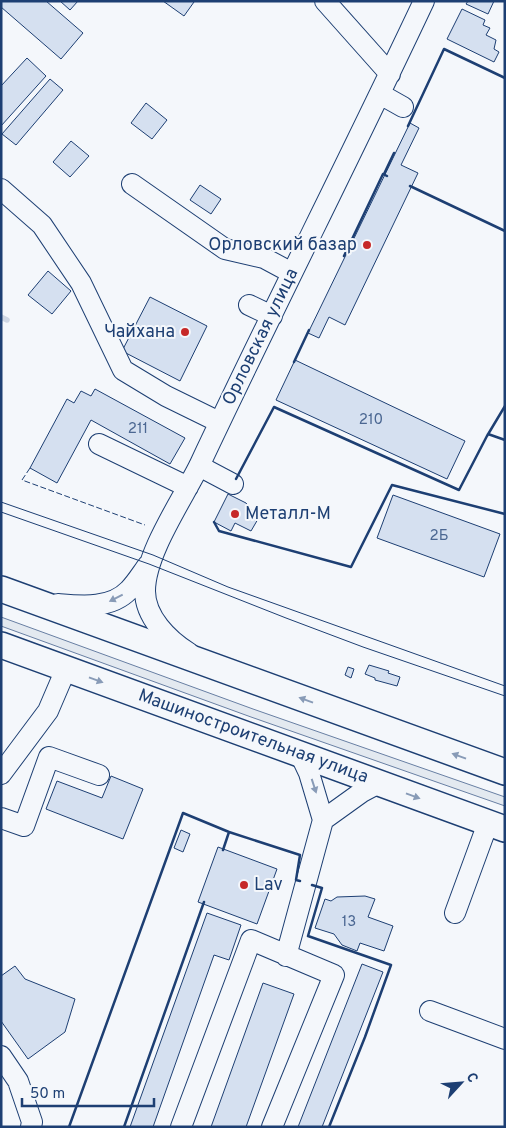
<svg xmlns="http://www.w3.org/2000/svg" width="506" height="1128" viewBox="0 0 506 1128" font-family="Overpass,sans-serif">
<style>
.green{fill:#e3e9f0;stroke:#687fa3}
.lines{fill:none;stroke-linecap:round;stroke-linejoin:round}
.stream{stroke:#cfd7e4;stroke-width:5.5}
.building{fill:#d5e0f0;stroke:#1d3f73}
.minor-casing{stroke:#1d3f73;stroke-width:22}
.major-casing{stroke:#1d3f73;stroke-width:28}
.minor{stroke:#f4f7fb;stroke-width:20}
.major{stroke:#f4f7fb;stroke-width:25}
.tram{stroke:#1d3f73;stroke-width:1}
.fence{stroke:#1d3f73;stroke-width:1;stroke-dasharray:6 2.5;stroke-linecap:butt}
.wall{stroke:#1d3f73;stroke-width:2.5}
.oneway{fill:#889bb7}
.poi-dot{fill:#c62828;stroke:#f4f7fb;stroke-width:2}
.labels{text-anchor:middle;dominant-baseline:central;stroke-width:4;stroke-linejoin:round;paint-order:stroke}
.number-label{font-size:15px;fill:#4b6792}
.poi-label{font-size:18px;fill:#1d3f73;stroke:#f4f7fb;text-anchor:end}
.street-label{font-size:18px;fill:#1d3f73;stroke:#f4f7fb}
</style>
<rect width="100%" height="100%" fill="#f4f7fb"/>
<path class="green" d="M1 617 253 709 505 797V806L251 717 1 626Z"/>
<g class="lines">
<path class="stream" d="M1 317 7 320"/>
</g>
<path class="building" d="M1 1H46L83 33 61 59 1 7Z
M60 1H78L70 10Z
M163 1H193L194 2 184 16Z
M468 1H494L488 14 466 4Z
M462 9 485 20 483 25 490 28 486 35 496 40 494 49 499 52 494 62 447 39Z
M27 58 46 76 1 126V86Z
M50 79 63 90 16 145 2 134Z
M146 103 167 120 152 139 131 123Z
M410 123 419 128 401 165 418 173 345 325 329 317 319 338 308 333Z
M71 141 89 156 70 177 53 162Z
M200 185 221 199 211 214 190 200Z
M48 271 71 291 52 314 28 295Z
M150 297 207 326 180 381 122 351Z
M295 360 465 441 447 479 276 400Z
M95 389 185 438 170 464 91 420 57 483 30 468 67 399 74 403 81 391 91 396Z
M228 494 246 503 253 512 252 516 258 519 251 531 235 523 231 531 214 522Z
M393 495 500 534 484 577 377 538Z
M369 665 389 671 388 673 400 677 397 686 375 680V678L365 674Z
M348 667 354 669 351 678 345 675Z
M111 776 143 789 123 839 46 809 57 781 102 798Z
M181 830 190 834 183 852 174 848Z
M218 847 277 869 257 924 198 902Z
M365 896 375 899 368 917 393 926 384 951 360 943 357 951 342 945 334 934 315 928 325 899 331 901 337 897Z
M207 913 241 925 229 960 214 955 153 1127H130Z
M362 964 383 972 322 1127H298Z
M15 966 25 979 75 999 65 1032 28 1059 1 1021V976Z
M263 983 294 994 246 1127H211Z"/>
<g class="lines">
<g class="minor-casing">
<path id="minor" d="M325 1 390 74
M380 94 403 107
M132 184 225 249 264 258 292 273
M1 189 42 225 81 283 123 370 166 396 219 422
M249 305 272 316
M99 444 188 487
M199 466 233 484
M58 604C82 606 111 609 129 590 136 583 142 573 148 565
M189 653C168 640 145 617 145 591 145 553 183 499 200 464 273 309 351 156 424 1
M1 774 48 711 66 669
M1 818 24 826 49 757 99 775
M323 820 362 792 379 783
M455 913 488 823
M286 956 323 820 309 773 300 754
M430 1011 505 1039
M1 1056 18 1081 32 1122 31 1127
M181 1127 251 940 334 975 272 1127"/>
</g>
<g class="major-casing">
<path id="major" d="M1 589 505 772
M1 645 505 829"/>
</g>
<use href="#minor" class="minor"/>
<use href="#major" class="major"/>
<path class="tram" d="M1 502 153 555 228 587 505 686
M1 512 149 564 286 618 363 647 505 696"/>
<path class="fence" d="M30 468 22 480 145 525"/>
<path class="wall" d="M408 126 444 49 505 78
M384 174 394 153
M410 186 505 231
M344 256 383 174 387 176
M294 362 309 330
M487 436 505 406
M236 479 274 407 459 490 488 434 505 440
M214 522 219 531 351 567 392 485 505 514
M223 850 229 832 300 855 296 880 300 881
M312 885 322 888 308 936 391 965 365 1037 329 1127
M69 1127 183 813 229 832
M124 1127 204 902"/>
</g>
<defs><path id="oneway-solid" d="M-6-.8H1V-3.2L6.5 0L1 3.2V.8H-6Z" transform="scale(1.25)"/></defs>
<g class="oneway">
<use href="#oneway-solid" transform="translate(116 598) rotate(153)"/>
<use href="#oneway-solid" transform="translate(96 680) rotate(20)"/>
<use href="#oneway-solid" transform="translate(306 700) rotate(-160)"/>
<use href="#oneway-solid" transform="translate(459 756) rotate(-160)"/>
<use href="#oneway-solid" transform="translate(314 786) rotate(72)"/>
<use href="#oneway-solid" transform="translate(413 796) rotate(20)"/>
</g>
<g class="poi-dot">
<circle cx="367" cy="245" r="5"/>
<circle cx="185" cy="332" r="5"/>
<circle cx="235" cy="514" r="5"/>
<circle cx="244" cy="885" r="5"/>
</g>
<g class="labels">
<g class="number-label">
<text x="371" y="420">210</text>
<text x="138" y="429">211</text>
<text x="439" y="536">2Б</text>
<text x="349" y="922">13</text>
</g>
<g class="poi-label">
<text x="357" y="245">Орловский базар</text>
<text x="175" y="332">Чайхана</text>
<text x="245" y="514" text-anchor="start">Металл-М</text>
<text x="254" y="885" text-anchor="start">Lav</text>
</g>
<g class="street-label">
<text transform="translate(261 337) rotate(-64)">Орловская улица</text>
<text transform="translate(253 737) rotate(20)">Машиностроительная улица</text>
</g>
</g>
<rect width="506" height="1128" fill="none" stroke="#1d3f73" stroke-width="5"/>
<g transform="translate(461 1083) rotate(64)" stroke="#f4f7fb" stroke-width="4" paint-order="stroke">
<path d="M0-4L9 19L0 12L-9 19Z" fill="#1d3f73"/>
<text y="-8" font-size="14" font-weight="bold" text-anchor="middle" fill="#1d3f73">С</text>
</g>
<path d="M22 1098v8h132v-8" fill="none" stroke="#1d3f73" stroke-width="2.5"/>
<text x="30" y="1098" font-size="15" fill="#1d3f73" stroke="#f4f7fb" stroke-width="4" paint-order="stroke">50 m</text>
</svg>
